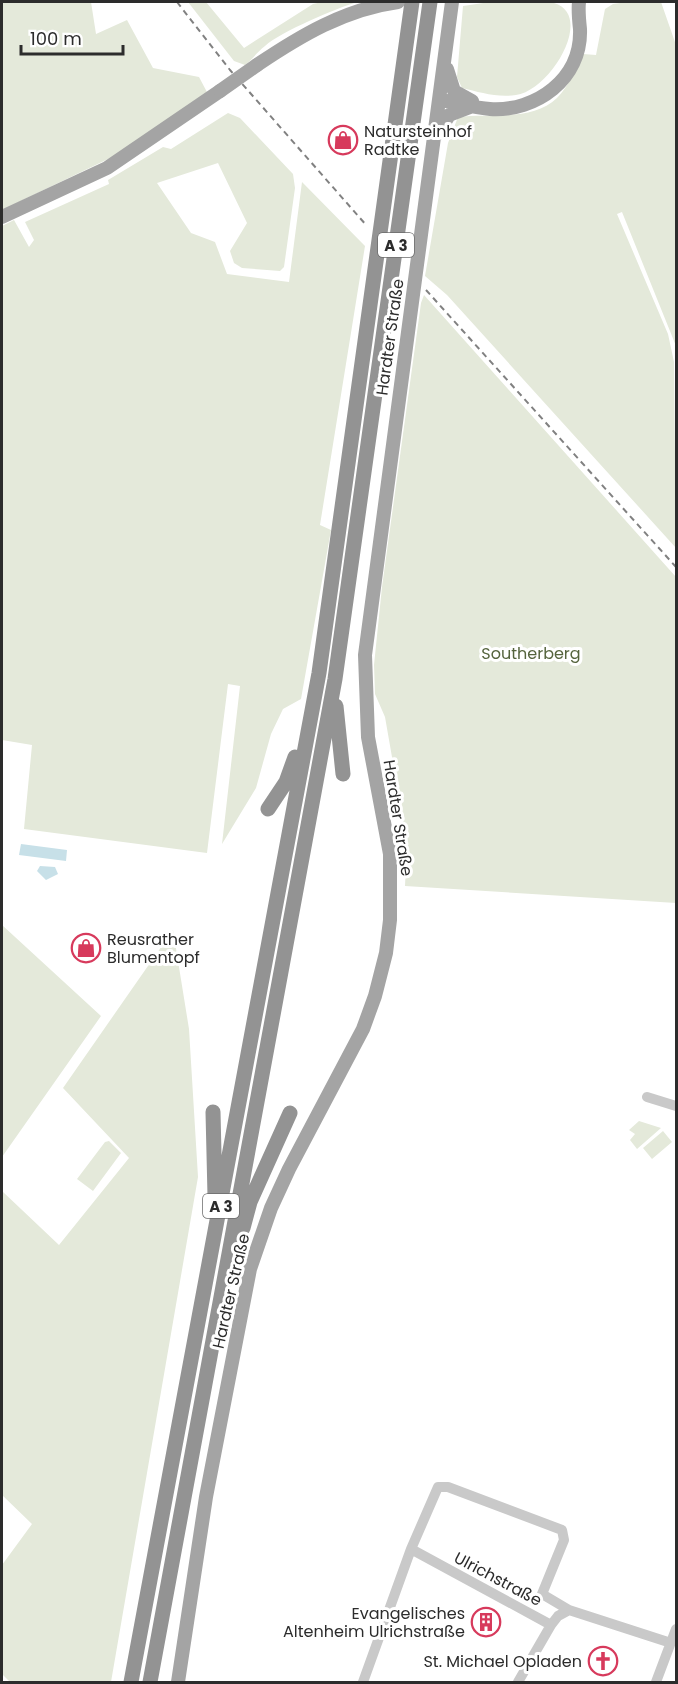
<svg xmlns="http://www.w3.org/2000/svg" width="678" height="1684" viewBox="0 0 678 1684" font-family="Poppins,sans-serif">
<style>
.green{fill:#e4e9da}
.water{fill:#c7e0e8}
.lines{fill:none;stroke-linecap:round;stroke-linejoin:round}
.minor{stroke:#c9c9c9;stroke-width:10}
.major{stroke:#a4a4a4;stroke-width:14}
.highway{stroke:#939393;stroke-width:15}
.rail{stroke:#818181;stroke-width:2;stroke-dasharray:6 4.5;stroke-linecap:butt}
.major-bridge{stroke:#a4a4a4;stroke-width:14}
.labels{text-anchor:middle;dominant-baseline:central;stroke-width:6;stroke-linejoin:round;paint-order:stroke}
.shield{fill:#fff;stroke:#6b6b6b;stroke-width:1.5}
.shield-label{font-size:15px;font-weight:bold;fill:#2c2c2c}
.poi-label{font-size:16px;fill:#2c2c2c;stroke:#fff;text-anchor:start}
.street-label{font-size:16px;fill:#2c2c2c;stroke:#fff}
.park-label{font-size:16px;fill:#55643d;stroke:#fff}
</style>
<rect width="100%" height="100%" fill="#fff"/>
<path class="green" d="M2 2H91L96 34 127 20 153 68 199 77 208 94 131 148 2 210Z
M188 2H206L244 48 313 4 322 2H357C335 9 282 31 265 46 257 52 253 59 245 65L234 61Z
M490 2C509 2 535 0 554 3 595 15 551 90 516 95 497 98 479 92 462 88L457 77 463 6Z
M627 2H661L676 45V346L622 212 617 214 668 334 674 362 676 548 447 295 425 276 448 143 458 117C489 113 532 122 557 98 569 86 576 68 583 54L596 55 605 9 613 4Z
M228 113 240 118 293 174 295 188 284 267 280 271 242 268 234 263 230 251 247 223 218 163 157 183 191 233 215 242 227 274 289 282 302 182 365 246 320 525 331 530 301 699 283 709 271 734 256 788 222 844 240 686 228 684 207 853 24 829 32 745 2 740V226L14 220 29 247 34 240 25 222 109 184 108 180 163 147 171 149Z
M424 295 676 577V903L405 886 407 843 385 717 375 694 374 665 382 587 421 303Z
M2 925 101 1016 2 1157Z
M173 930 189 1029 198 1177 111 1682H10L2 1674V1565L32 1524 2 1495V1191L59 1245 129 1158 63 1088Z
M639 1121 661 1128 637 1149 630 1140 635 1134 629 1130Z
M663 1131 672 1142 652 1159 643 1148Z
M109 1141 121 1153 93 1191 77 1179 105 1142Z"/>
<path class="water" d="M21 844 67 850 66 861 19 855Z
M40 866 55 867 58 874 46 880 37 871Z"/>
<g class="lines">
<path class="minor" d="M647 1097 676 1106
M411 1549 551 1625 558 1616 569 1610 671 1643
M363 1682 411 1549 438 1487H448L562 1530 564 1540 542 1594 569 1610
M518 1682 551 1625
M656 1682 676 1629"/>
<path class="major" d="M257 65C300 36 345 9 398 2
M447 69 454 91 472 101
M440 100C457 102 473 108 490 109 536 112 582 79 580 29 579 20 578 11 579 2
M438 133 449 115 470 107
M2 217 107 168 220 91
M178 1682 206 1497 250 1269 271 1208 289 1169 363 1029 375 996 386 953 390 920V854L368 737 365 655 452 2"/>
<path class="highway" d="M336 706 343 774
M268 809 286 782 295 757
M213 1112 215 1196
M243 1228 250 1202 290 1113
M131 1682 319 673 412 2
M150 1682 335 679 430 2"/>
<path class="rail" d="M177 2 230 70 367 226
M426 290 676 567"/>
<path class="major-bridge" d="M220 91 257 65"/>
</g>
<defs>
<g id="shop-ring" transform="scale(1.5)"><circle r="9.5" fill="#fff" stroke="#d73a5c" stroke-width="1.5"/><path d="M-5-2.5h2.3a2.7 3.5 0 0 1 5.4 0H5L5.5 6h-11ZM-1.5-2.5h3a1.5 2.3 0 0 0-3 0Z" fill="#d73a5c"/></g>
<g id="building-ring" transform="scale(1.5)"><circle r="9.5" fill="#fff" stroke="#d73a5c" stroke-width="1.5"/><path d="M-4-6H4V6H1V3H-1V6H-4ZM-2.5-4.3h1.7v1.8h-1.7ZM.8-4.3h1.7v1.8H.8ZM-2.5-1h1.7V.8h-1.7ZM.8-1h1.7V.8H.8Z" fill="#d73a5c"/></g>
<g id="church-ring" transform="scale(1.5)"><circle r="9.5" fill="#fff" stroke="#d73a5c" stroke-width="1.5"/><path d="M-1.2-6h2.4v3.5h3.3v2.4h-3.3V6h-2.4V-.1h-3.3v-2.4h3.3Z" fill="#d73a5c"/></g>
</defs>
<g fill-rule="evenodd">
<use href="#shop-ring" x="343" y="140"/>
<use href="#shop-ring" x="86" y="948"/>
<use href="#building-ring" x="486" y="1622"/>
<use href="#church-ring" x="603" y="1661"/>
</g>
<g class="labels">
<g class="shield">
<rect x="378" y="233" width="36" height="24" rx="4.5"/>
<rect x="203" y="1194" width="36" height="24" rx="4.5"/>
</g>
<g class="shield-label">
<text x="396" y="245">A 3</text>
<text x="221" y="1206">A 3</text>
</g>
<g class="poi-label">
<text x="364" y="131">Natursteinhof<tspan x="364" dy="18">Radtke</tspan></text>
<text x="107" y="939">Reusrather<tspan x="107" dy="18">Blumentopf</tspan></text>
<text x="465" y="1613" text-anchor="end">Evangelisches<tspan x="465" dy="18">Altenheim Ulrichstraße</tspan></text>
<text x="582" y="1661" text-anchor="end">St. Michael Opladen</text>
</g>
<g class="street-label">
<text transform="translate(390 337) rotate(-82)">Hardter Straße</text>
<text transform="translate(398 818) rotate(81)">Hardter Straße</text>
<text transform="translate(231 1291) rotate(-77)">Hardter Straße</text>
<text transform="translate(498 1579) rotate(28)">Ulrichstraße</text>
</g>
<g class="park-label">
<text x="531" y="653">Southerberg</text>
</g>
</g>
<rect width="678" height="1684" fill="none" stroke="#2c2c2c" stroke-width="6"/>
<path d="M21 45v9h102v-9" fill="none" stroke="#2c2c2c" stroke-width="3"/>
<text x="30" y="45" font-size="18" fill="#2c2c2c" stroke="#ffffff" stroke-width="4.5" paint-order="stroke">100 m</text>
</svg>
